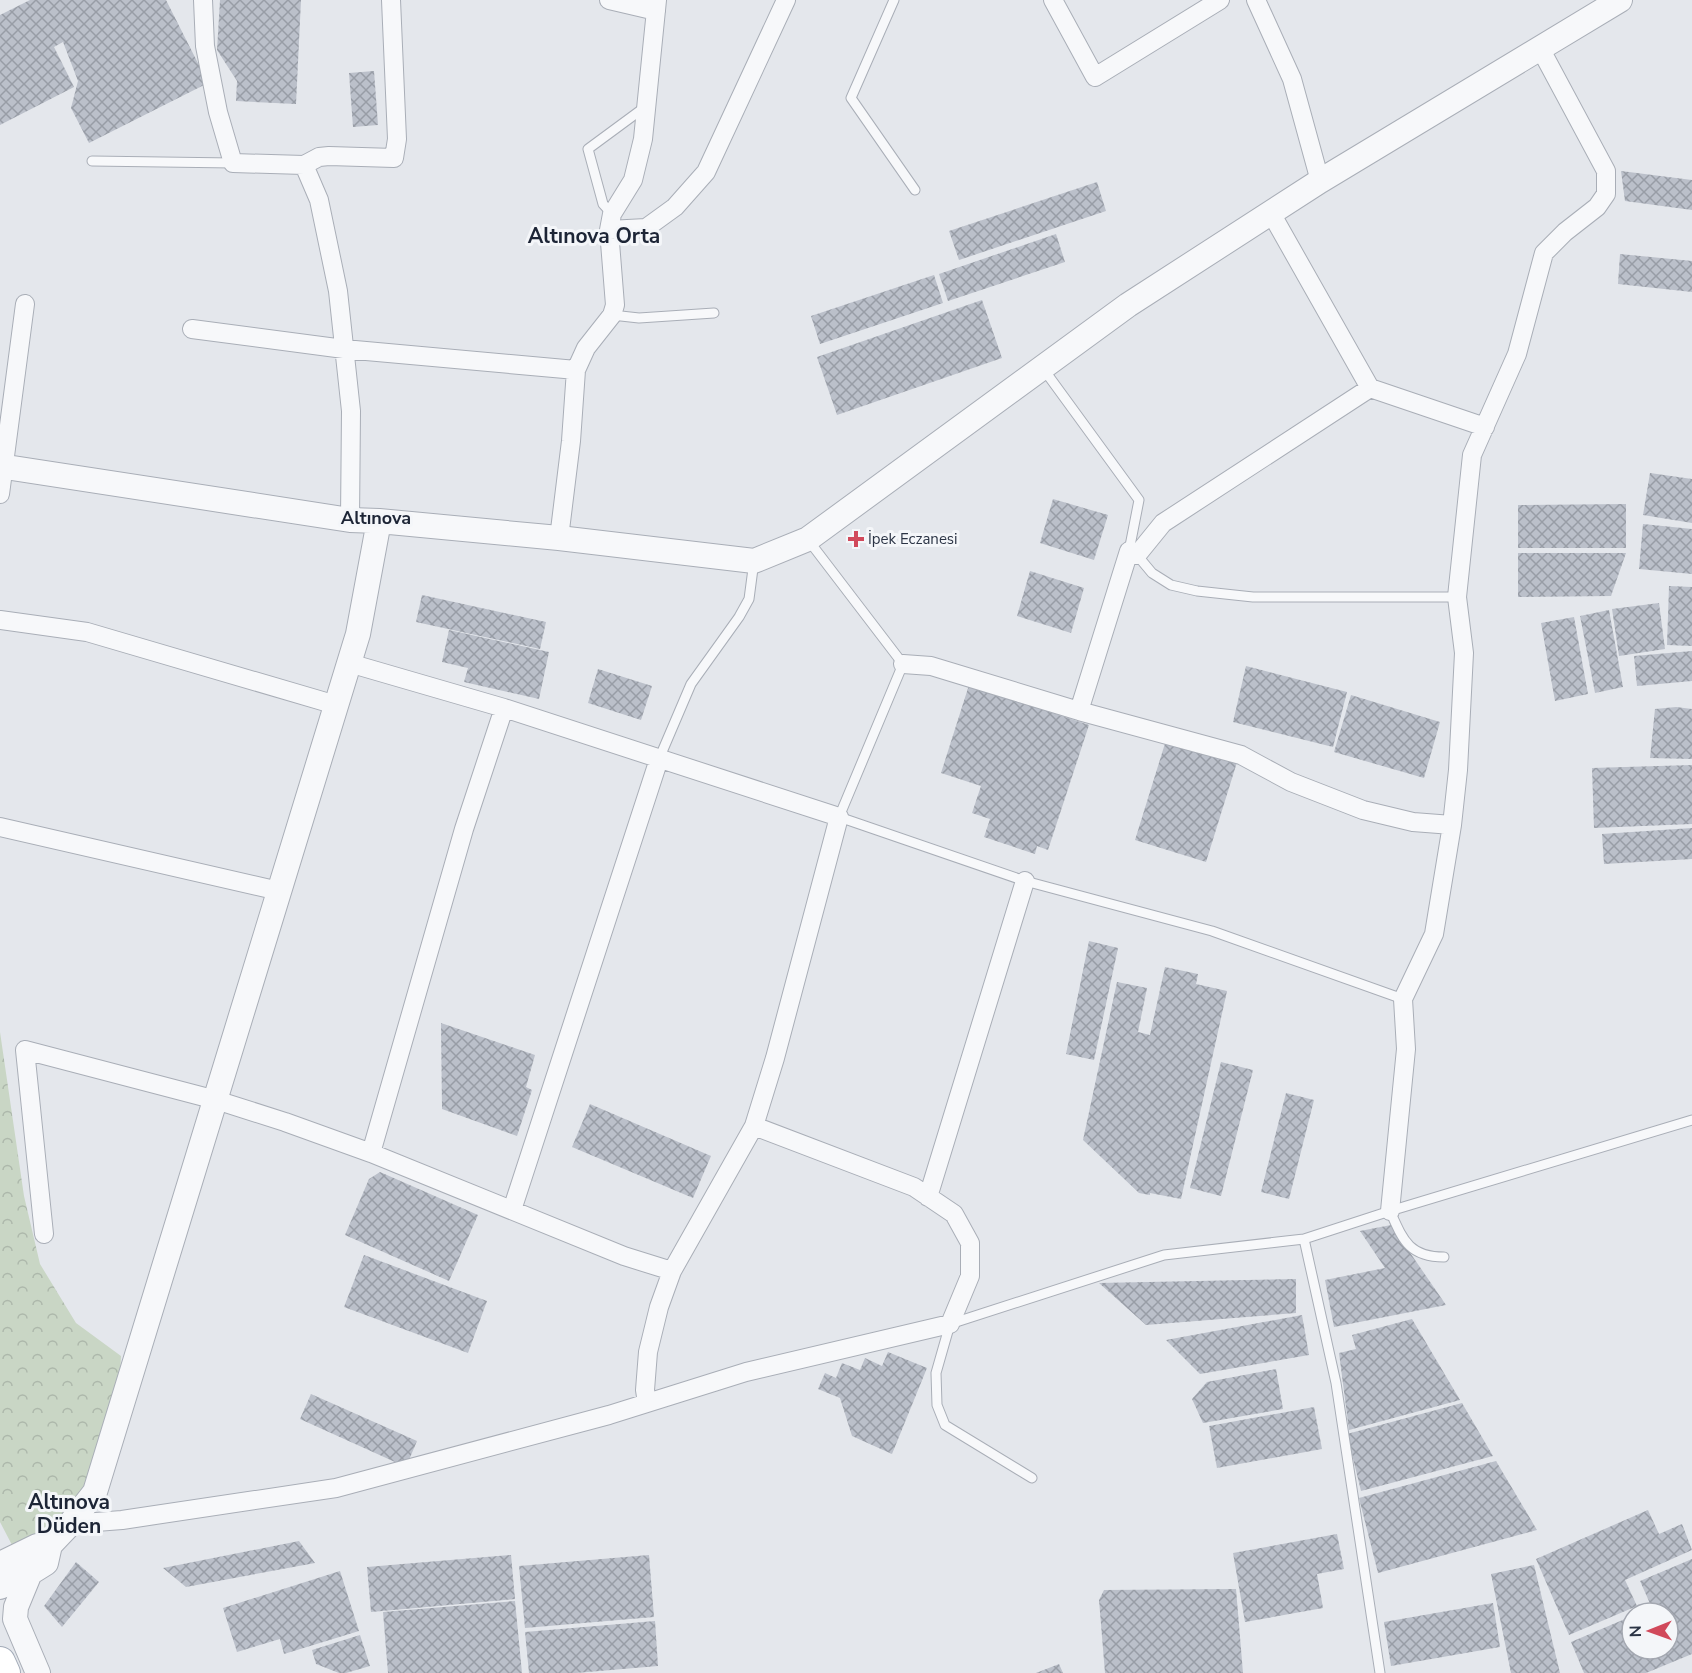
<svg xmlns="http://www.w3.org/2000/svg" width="1692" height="1673" viewBox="0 0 1692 1673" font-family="'Nunito Sans',sans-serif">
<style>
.park{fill:url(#park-crowns)}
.building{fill:url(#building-cross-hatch)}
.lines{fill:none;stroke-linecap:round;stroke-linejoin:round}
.service-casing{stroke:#a9aeb7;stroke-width:11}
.minor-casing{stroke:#a9aeb7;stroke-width:20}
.tertiary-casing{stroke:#a9aeb7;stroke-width:26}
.primary-casing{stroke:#a3abb8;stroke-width:32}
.service{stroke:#f7f8fa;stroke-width:9}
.minor{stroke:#f7f8fa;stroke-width:18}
.tertiary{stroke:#f7f8fa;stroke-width:24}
.primary{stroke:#fff;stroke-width:30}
.poi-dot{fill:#d1495b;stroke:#f4f6f9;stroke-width:2}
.labels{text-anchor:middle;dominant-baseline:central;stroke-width:6;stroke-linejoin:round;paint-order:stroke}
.poi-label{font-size:15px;fill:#2b3445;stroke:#f4f6f9;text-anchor:start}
.quarter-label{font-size:18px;font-weight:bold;fill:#1d2536;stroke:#f4f6f9}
.district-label{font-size:21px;font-weight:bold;fill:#1d2536;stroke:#f4f6f9}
</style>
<defs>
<pattern id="park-crowns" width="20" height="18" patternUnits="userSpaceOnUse" patternTransform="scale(1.5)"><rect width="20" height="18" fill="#c9d6c5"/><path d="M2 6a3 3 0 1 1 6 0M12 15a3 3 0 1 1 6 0" fill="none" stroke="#adb8ab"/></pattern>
<pattern id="building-cross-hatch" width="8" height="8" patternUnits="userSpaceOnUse" patternTransform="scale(1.5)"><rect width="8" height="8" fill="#bbc0ca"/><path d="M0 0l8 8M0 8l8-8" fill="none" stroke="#989da6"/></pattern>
</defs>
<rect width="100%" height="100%" fill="#e4e7ec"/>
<path class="park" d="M0 1032 24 1196 40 1264 76 1323 121 1356 120 1375 93 1487 31 1542 12 1545 0 1522Z"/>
<path class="building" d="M30 0H166L208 83 89 143 71 108 78 81 63 42 54 47 74 87 0 125V15Z
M220 0H301L296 104 236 101 237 81 217 50Z
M374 71 378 125 353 127 349 73Z
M1621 171 1692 180V210L1625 201Z
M1097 182 1106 211 959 260 949 231Z
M1056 234 1065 262 948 301 939 274Z
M1620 254 1692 261V292L1618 284Z
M934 275 943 303 820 344 811 316Z
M982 300 1002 358 837 415 817 357Z
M1650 473 1692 479V523L1643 515Z
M1053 499 1108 515 1094 560 1040 543Z
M1626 504V548H1518V505Z
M1643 524 1692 529V574L1639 569Z
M1518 553H1626L1611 596 1518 597Z
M1030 571 1084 588 1071 633 1017 616Z
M1669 586 1692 587V646L1667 645Z
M422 595 546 622 540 649 416 622Z
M1659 603 1665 649 1619 656 1612 609Z
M1609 610 1623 687 1595 693 1580 616Z
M1574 617 1588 694 1555 701 1541 623Z
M449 630 549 652 539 699 464 682 468 668 442 662Z
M1692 651V681L1637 686 1634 656Z
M1246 666 1347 692 1333 747 1233 722Z
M598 669 652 686 641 720 588 703Z
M969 685 1089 725 1048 850 1037 846 1035 854 984 837 990 819 972 813 981 786 941 773Z
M1351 695 1440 722 1424 778 1334 752Z
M1676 707 1692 709V759L1650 758 1655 709Z
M1167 737 1238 759 1206 862 1135 840Z
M1692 765V824L1594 828 1592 768Z
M1692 828V859L1604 864 1602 834Z
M1089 941 1118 948 1094 1060 1066 1054Z
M1165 967 1198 974 1196 984 1227 991 1181 1199 1150 1193V1195L1139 1193 1083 1140 1117 982 1147 988 1138 1032 1150 1035Z
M441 1023 535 1055 526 1087 532 1090 517 1136 442 1109Z
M1221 1062 1253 1070 1221 1196 1190 1188Z
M1286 1093 1314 1100 1289 1199 1261 1192Z
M590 1104 711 1156 693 1198 572 1147Z
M380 1172 478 1215 449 1281 345 1235 369 1179Z
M1391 1225 1446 1305 1334 1327 1325 1280 1385 1268 1360 1231Z
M364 1255 487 1301 468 1353 344 1307Z
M1296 1279V1313L1146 1325 1099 1283Z
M1302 1315 1309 1355 1200 1374 1166 1340Z
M1412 1319 1460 1400 1349 1430 1339 1353 1356 1349 1352 1335Z
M888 1352 927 1368 892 1454 852 1436 840 1398 818 1389 825 1373 836 1378 842 1363 860 1370 865 1358 882 1366Z
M1276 1369 1283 1409 1203 1423 1192 1399 1207 1382Z
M311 1394 417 1441 406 1467 300 1419Z
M1462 1403 1493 1456 1361 1491 1347 1434Z
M1314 1407 1322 1449 1217 1468 1209 1426Z
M1496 1461 1537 1530 1378 1573 1359 1498Z
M1648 1510 1659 1534 1682 1524 1692 1550 1625 1580 1637 1606 1569 1635 1536 1559Z
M1337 1534 1344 1569 1317 1574 1323 1608 1245 1622 1233 1553Z
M299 1541 315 1563 186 1587 163 1568Z
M511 1555 515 1599 371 1612 367 1567Z
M649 1555 654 1617 525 1628 519 1566Z
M1692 1559V1654L1646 1673H1584L1571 1642 1632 1616V1649H1668V1613H1640L1652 1608 1640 1581Z
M76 1562 99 1582 62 1627 44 1606Z
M1534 1565 1560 1673H1511L1491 1574Z
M340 1571 359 1631 284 1654 280 1639 237 1652 223 1608Z
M1236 1589 1243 1673H1105L1099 1600 1104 1590Z
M515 1601 522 1673H388L383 1612Z
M1493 1603 1500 1647 1391 1666 1384 1622Z
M655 1621 658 1666 576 1673H529L525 1632Z
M360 1635 370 1666 346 1673H339L316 1664 312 1650Z
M1059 1664 1063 1673H1036Z"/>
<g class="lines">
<g class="service-casing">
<path id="service" d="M894 0 851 98 915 190
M92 161 233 163
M612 214 603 204 588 149 645 107
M612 315 639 318 714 313
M1042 367 1139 500 1129 551 1137 555 1152 573 1171 585 1197 591 1253 597H1457
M809 541 903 664 839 817 1025 881 1212 931 1403 999
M659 759 691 684 739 617 749 599 754 561
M1390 1211C1403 1240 1409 1257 1444 1257
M1032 1478 945 1425 937 1405 936 1373 950 1324 1164 1255 1304 1239
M1380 1673 1336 1383 1304 1239 1390 1211 1692 1120"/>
</g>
<g class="minor-casing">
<path id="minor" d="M203 0 205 46 218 112 233 163 304 165 319 200 338 291 351 411 350 520
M609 0 656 11
M1053 0 1095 77 1220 0
M1256 0 1292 79 1320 181
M304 165 319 157 329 156 394 158 397 139 391 0
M1271 213 1370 388 1485 427
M609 230 646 228 675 207 706 172 786 0
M192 329 344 349 576 370
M0 494 25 304
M559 538 571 441 576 370 586 348 612 315 615 305 609 230 612 214 633 180 643 139 657 0
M1137 555 1163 523 1370 388
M0 620 87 632 336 705
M349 663 504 708 839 817 775 1058 754 1126 672 1271 659 1307 648 1352 645 1390 647 1403
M903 664 931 666 1079 711 1241 755 1291 782 1363 810 1413 822 1452 825
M1079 711 1129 551
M0 827 279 891
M371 1153 464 829 504 708
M928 1197 1025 881
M512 1210 659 759
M1390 1211 1406 1049 1403 999 1434 934 1452 825 1458 770 1464 653 1457 597 1472 455 1517 354 1544 253 1565 232 1597 207 1606 194V171L1540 48
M44 1234 25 1050 216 1100 285 1122 371 1153 624 1256 672 1271
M70 1524 122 1520 336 1488 609 1415 746 1372 950 1324 970 1276V1243L954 1214 914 1187 754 1126"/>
</g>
<g class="tertiary-casing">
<path id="tertiary" d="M0 466 350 520 379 521 559 538 754 561 808 539 1128 305 1320 181 1620 0
M0 1564 37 1546 50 1545
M30 1573 16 1607 15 1619 38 1673
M0 1587 30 1573 46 1563 50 1545 70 1524 95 1492 358 634 379 521"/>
</g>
<g class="primary-casing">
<path id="primary" d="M0 1662 5 1673"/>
</g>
<use href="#service" class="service"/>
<use href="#minor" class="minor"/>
<use href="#tertiary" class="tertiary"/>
<use href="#primary" class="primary"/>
</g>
<path class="poi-dot" d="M853 530h6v6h6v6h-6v6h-6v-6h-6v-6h6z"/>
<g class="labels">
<g class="poi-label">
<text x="868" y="539">İpek Eczanesi</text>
</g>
<g class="quarter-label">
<text x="376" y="518">Altınova</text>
</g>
<g class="district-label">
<text x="594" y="236">Altınova Orta</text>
<text x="69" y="1502">Altınova<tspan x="69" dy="24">Düden</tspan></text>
</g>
</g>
<g transform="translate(1650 1631) rotate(269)"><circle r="28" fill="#f4f6f9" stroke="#a4a8b1" stroke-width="1.5"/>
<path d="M0-4.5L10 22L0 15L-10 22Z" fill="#d1495b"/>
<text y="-9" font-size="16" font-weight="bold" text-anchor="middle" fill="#2b3445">N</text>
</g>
</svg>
